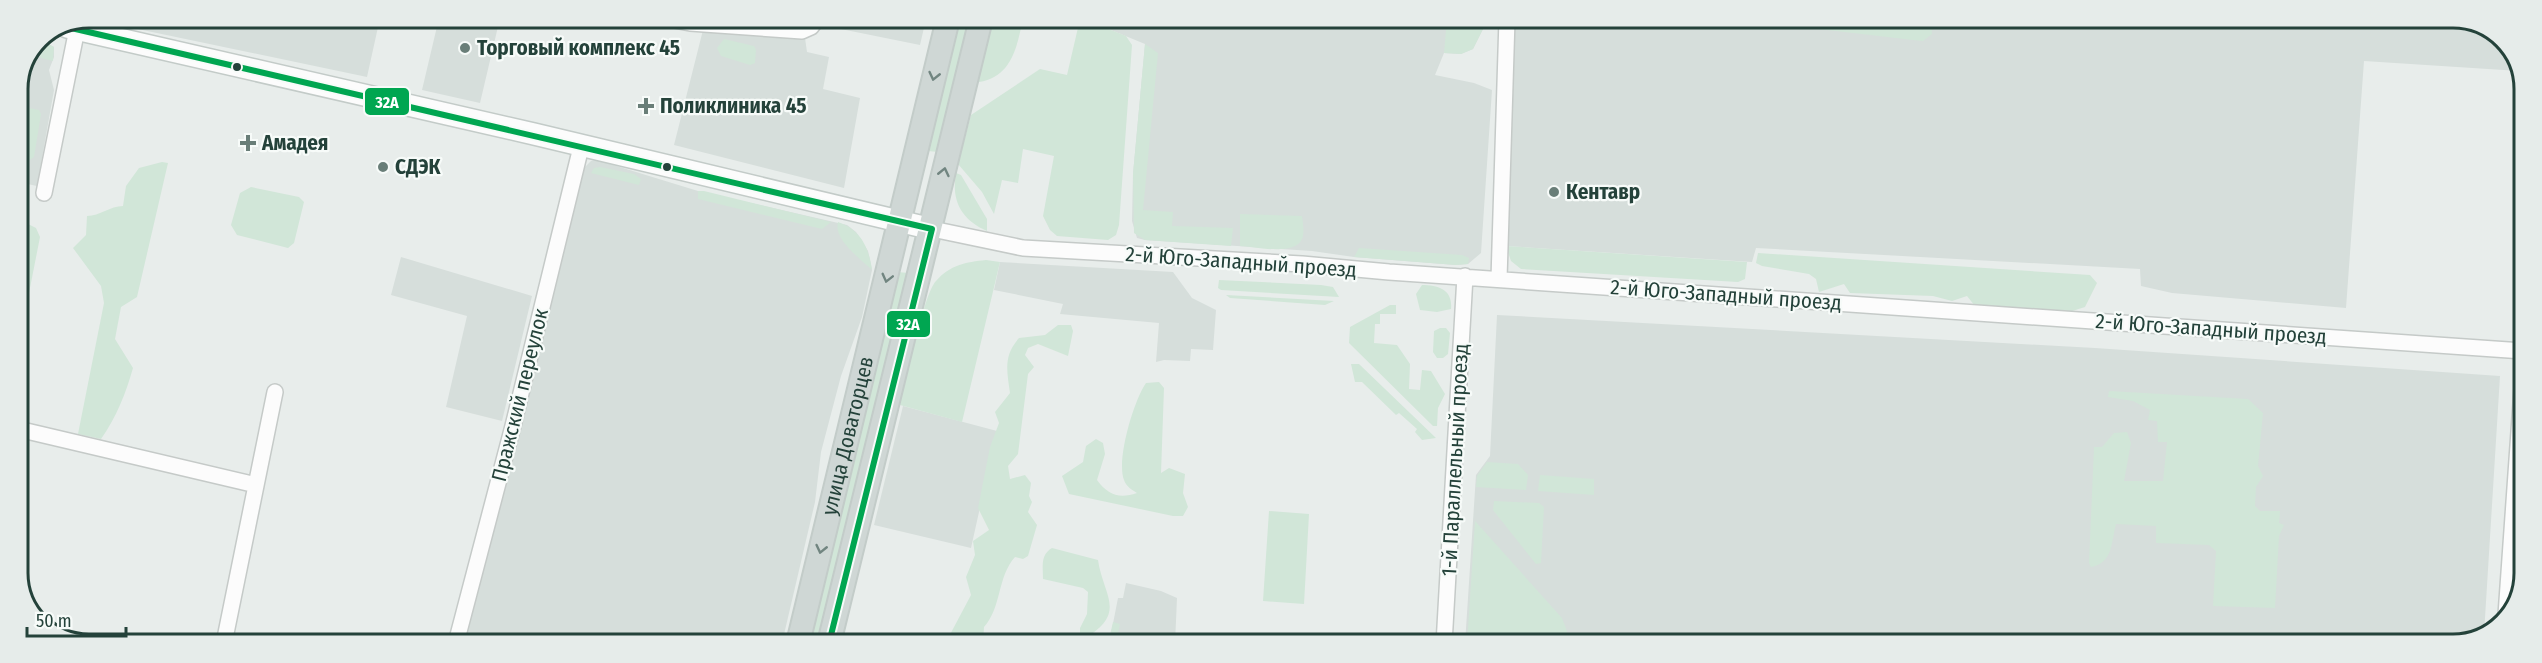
<svg xmlns="http://www.w3.org/2000/svg" width="2542" height="663" viewBox="0 0 2542 663" font-family="'Fira Sans Condensed',sans-serif">
<style>
.built{fill:#d6dedb}
.green{fill:#d1e6d8}
.lines{fill:none;stroke-linecap:round;stroke-linejoin:round}
.street-casing{stroke:#c5cac8;stroke-width:18}
.secondary-casing{stroke:#c3cbc8;stroke-width:24}
.primary-casing{stroke:#c3ccc9;stroke-width:26}
.street{stroke:#fcfcfc;stroke-width:15}
.secondary{stroke:#fcfcfc;stroke-width:21}
.primary{stroke:#cfd7d5;stroke-width:22}
.bus-1-casing{stroke:#f7fbf9;stroke-width:10}
.bus-1{stroke:#00a651;stroke-width:6}
.oneway{stroke:#718580}
.poi-dot{fill:#697e78;stroke:#f7fbf9;stroke-width:2}
.bus-dot{fill:#24423a;stroke:#f7fbf9;stroke-width:2}
.labels{text-anchor:middle;dominant-baseline:central;stroke-width:4.5;stroke-linejoin:round;paint-order:stroke}
.poi-label{font-size:21px;font-weight:bold;fill:#24423a;stroke:#f7fbf9;text-anchor:start}
.street-label{font-size:21px;fill:#24423a;stroke:#f7fbf9}
.rim{fill:none;stroke:#24423a;stroke-width:3}
.line-badge{stroke:#f7fbf9;stroke-width:2}
.badge-label{font-size:16px;text-anchor:middle;font-weight:bold;fill:#fff}
</style>
<rect width="100%" height="100%" fill="#e8edeb"/>
<path class="built" d="M110 18H380L367 77 133 28 121 26Z
M439 18H500L480 103 422 90Z
M828 19H926L920 45 826 26Z
M1108 19H1488L1473 49 1461 54 1444 53 1435 75 1474 83 1492 90 1481 253 1468 264 1456 265 1354 257 1312 251 1145 240 1137 238 1132 221 1133 174 1145 44 1106 28Z
M1513 19 2471 20 2507 42 2519 71 2364 61 2346 308 2172 293 2141 286 2140 269 1756 248 1752 262 1506 246Z
M704 26 805 38 807 52 829 57 823 89 860 98 844 188 674 145Z
M39 39 54 47V57L49 70 54 90 37 186 18 182V89Z
M597 160 698 191 847 225 856 232 868 251 872 270 862 317 841 376 821 452 815 502 782 643H465L583 169 591 161Z
M401 257 532 296 502 421 446 407 467 316 391 295Z
M1000 262 1173 272 1192 298 1216 310 1213 350 1191 349 1190 361 1164 360 1156 362 1159 323 1060 314 1063 304 994 290Z
M1497 315 2095 348 2500 376 2484 634 2453 645 1465 644 1476 475 1490 456Z
M903 406 997 431 971 548 874 525Z
M2522 513V592L2514 603Z
M1126 583 1161 591 1177 598 1175 644H1109L1118 598H1123Z"/>
<path class="green" d="M958 19H970L938 152 928 151Z
M990 19H1023C1017 46 1012 77 979 82L976 78Z
M1080 19H1108L1106 28 1126 36 1132 45 1119 225 1116 235 1108 240 1057 236 1050 230 1043 216 1054 156 1023 149 1018 183 1002 180 994 214 982 192 958 164 971 115 1040 69 1067 75Z
M1447 19H1488L1473 49 1461 54 1444 53Z
M1771 20H1849L1920 26V20H1931L1932 34 1923 41 1913 40 1768 23Z
M39 39 54 47 53 61 41 58 36 49Z
M724 39 754 46 756 50 755 63 750 65 721 56 717 48Z
M1145 44 1158 53 1143 210 1173 212 1172 226 1233 228 1231 246 1145 240 1134 233 1133 174Z
M19 106 39 110 41 114 34 157 24 164 18 163Z
M162 162 168 163 137 297 121 307 115 339 133 368C126 393 116 418 101 439L78 434 104 303 101 286 73 248 86 235 87 216C100 216 110 206 123 206L126 186 139 168Z
M600 167 634 174 641 179 639 185 591 173 594 168Z
M956 173 961 175 987 219V231C961 220 951 200 956 173Z
M251 187 299 197 304 202 294 243 288 248 237 235 231 225 240 193Z
M698 191H704L831 222 822 229 698 199Z
M1240 214 1302 216C1303 222 1304 230 1303 236 1299 257 1256 247 1240 246Z
M18 219 36 228 40 237 18 349Z
M838 222C860 229 869 247 872 270 861 259 833 240 838 222Z
M1506 246 1747 262 1745 279 1738 282 1521 269 1511 261Z
M1359 248 1462 255 1469 258 1468 264 1456 265 1354 257Z
M1758 253 2090 275 2097 283 2085 307 2069 312 1975 306 1967 296 1952 301 1933 296 1850 293 1844 284 1819 292 1816 279 1809 274 1762 266 1756 263Z
M986 260 1000 262 962 422 900 405C905 383 924 293 936 281 950 265 966 262 986 260Z
M898 272 908 273 820 643H808Z
M1219 280 1321 285 1333 287 1339 297 1221 290 1218 288Z
M1422 285C1439 285 1453 290 1451 309L1437 312 1420 310 1416 294Z
M1226 295 1334 301 1325 305 1230 298Z
M1390 305H1396V314H1380V324H1375L1374 343 1397 345 1410 364 1409 389 1420 390 1422 370 1431 371 1445 394 1438 408 1437 426H1433L1349 343 1350 327Z
M1058 325H1071L1073 331 1068 356 1038 344 1028 348 1025 355 1034 367 1028 374 1018 454 1008 466 1010 479 1025 475 1031 483 1029 496 1032 502 1028 512 1037 525 1028 556 1023 559 1015 557C997 577 1002 607 984 627L983 644H945L971 595 966 577 975 555 973 541 989 530 978 508 990 447 999 423 995 412 1010 393C1007 371 1003 356 1019 338L1045 335Z
M1440 328H1446L1450 333 1448 354 1443 358H1437L1433 352 1434 331Z
M1351 364H1359L1436 438 1422 440 1415 432 1417 429 1399 413 1396 415 1362 382H1355Z
M1159 382 1164 388 1161 473 1169 468 1185 474 1183 493 1188 507 1183 516H1173L1069 494 1062 476 1083 462 1086 446 1096 439 1103 443 1105 454 1097 480C1108 495 1119 499 1137 493 1132 490 1126 486 1124 480 1116 460 1134 400 1146 383Z
M2109 391 2248 399 2263 413 2258 466 2263 476 2256 487 2255 506 2260 511H2280L2279 523 2284 525 2279 536 2275 608 2213 606 2216 551 2209 545 2156 543V526L2116 524C2111 543 2113 563 2091 567L2089 563 2094 447H2102L2114 433 2127 432 2131 443 2124 481H2163L2167 442H2158L2157 421 2148 420 2150 410 2133 401 2108 397Z
M1487 462 1518 464 1528 475 1526 490 1476 487 1477 476Z
M1540 475 1594 479V495L1538 491Z
M1494 501 1539 503 1544 507 1541 563 1536 564 1493 510Z
M1269 511 1309 514 1304 604 1263 601Z
M1475 521 1562 618 1567 631 1566 644H1467Z
M1052 548 1098 560C1103 595 1127 612 1087 637L1080 634V628L1087 614 1088 592 1083 588 1043 579C1043 567 1040 555 1052 548Z
M1113 622 1120 624 1116 644H1108Z"/>
<g class="lines">
<g class="street-casing">
<path id="street" d="M669 19 690 23 802 31 811 27 817 19
M44 193 77 29
M932 229 1023 248 1302 264 1389 272 2523 351
M1499 279 1507 19
M18 429 256 485
M2506 615 2523 375
M224 643 275 392
M456 643 513 426 581 147
M1444 644 1465 276"/>
</g>
<g class="secondary-casing">
<path id="secondary" d="M67 27 534 134 932 229"/>
</g>
<g class="primary-casing">
<g id="primary">
<path id="s1" d="M798 643 948 19"/>
<path d="M829 643 981 19"/>
</g>
</g>
<use href="#street" class="street"/>
<use href="#secondary" class="secondary"/>
<use href="#primary" class="primary"/>
<g class="bus-1-casing">
<path id="bus-1" d="M67 27 932 229 829 643"/>
</g>
<use href="#bus-1" class="bus-1"/>
</g>
<defs><path id="oneway-chevron" d="M-2-3.5L2.5 0L-2 3.5" fill="none" stroke-width="1.6" stroke-linecap="round" stroke-linejoin="round" transform="scale(1.5)"/></defs>
<g class="oneway">
<use href="#oneway-chevron" transform="translate(934 76) rotate(103)"/>
<use href="#oneway-chevron" transform="translate(944 172) rotate(-77)"/>
<use href="#oneway-chevron" transform="translate(887 278) rotate(104)"/>
<use href="#oneway-chevron" transform="translate(821 549) rotate(103)"/>
</g>
<g class="poi-dot">
<circle cx="465" cy="48" r="6"/>
<path d="M643 97h6v6h6v6h-6v6h-6v-6h-6v-6h6z"/>
<path d="M245 134h6v6h6v6h-6v6h-6v-6h-6v-6h6z"/>
<circle cx="383" cy="167" r="6"/>
<circle cx="1554" cy="192" r="6"/>
</g>
<g class="bus-dot">
<circle cx="237" cy="67" r="5"/>
<circle cx="667" cy="167" r="5"/>
</g>
<g class="labels">
<g class="poi-label">
<text x="477" y="48">Торговый комплекс 45</text>
<text x="660" y="106">Поликлиника 45</text>
<text x="262" y="143">Амадея</text>
<text x="395" y="167">СДЭК</text>
<text x="1566" y="192">Кентавр</text>
</g>
<g class="street-label">
<text transform="translate(1241 262) rotate(4)">2-й Юго-Западный проезд</text>
<text transform="translate(1726 295) rotate(4)">2-й Юго-Западный проезд</text>
<text transform="translate(2211 329) rotate(4)">2-й Юго-Западный проезд</text>
<text transform="translate(520 395) rotate(-76)">Пражский переулок</text>
<text stroke="none"><textPath href="#s1" startOffset="213">улица Доваторцев</textPath></text>
<text transform="translate(1455 460) rotate(-87)">1-й Параллельный проезд</text>
</g>
</g>
<path d="M0 0H2542V663H0ZM89 28H2453A61 61 0 0 1 2514 89V573A61 61 0 0 1 2453 634H89A61 61 0 0 1 28 573V89A61 61 0 0 1 89 28Z" fill="#e6ecea" fill-rule="evenodd"/>
<path class="rim" d="M89 28H2453A61 61 0 0 1 2514 89V573A61 61 0 0 1 2453 634H89A61 61 0 0 1 28 573V89A61 61 0 0 1 89 28Z"/>
<g class="line-badge">
<rect x="364" y="87" width="46" height="29" rx="6" fill="#00a651"/>
<rect x="886" y="310" width="45" height="28" rx="6" fill="#00a651"/>
</g>
<g class="badge-label">
<text x="387" y="108">32A</text>
<text x="908" y="330">32A</text>
</g>
<path d="M27 627v9h99v-9" fill="none" stroke="#24423a" stroke-width="3"/>
<text x="36" y="627" font-size="18" fill="#24423a" stroke="#f7fbf9" stroke-width="4.5" paint-order="stroke">50 m</text>
</svg>
